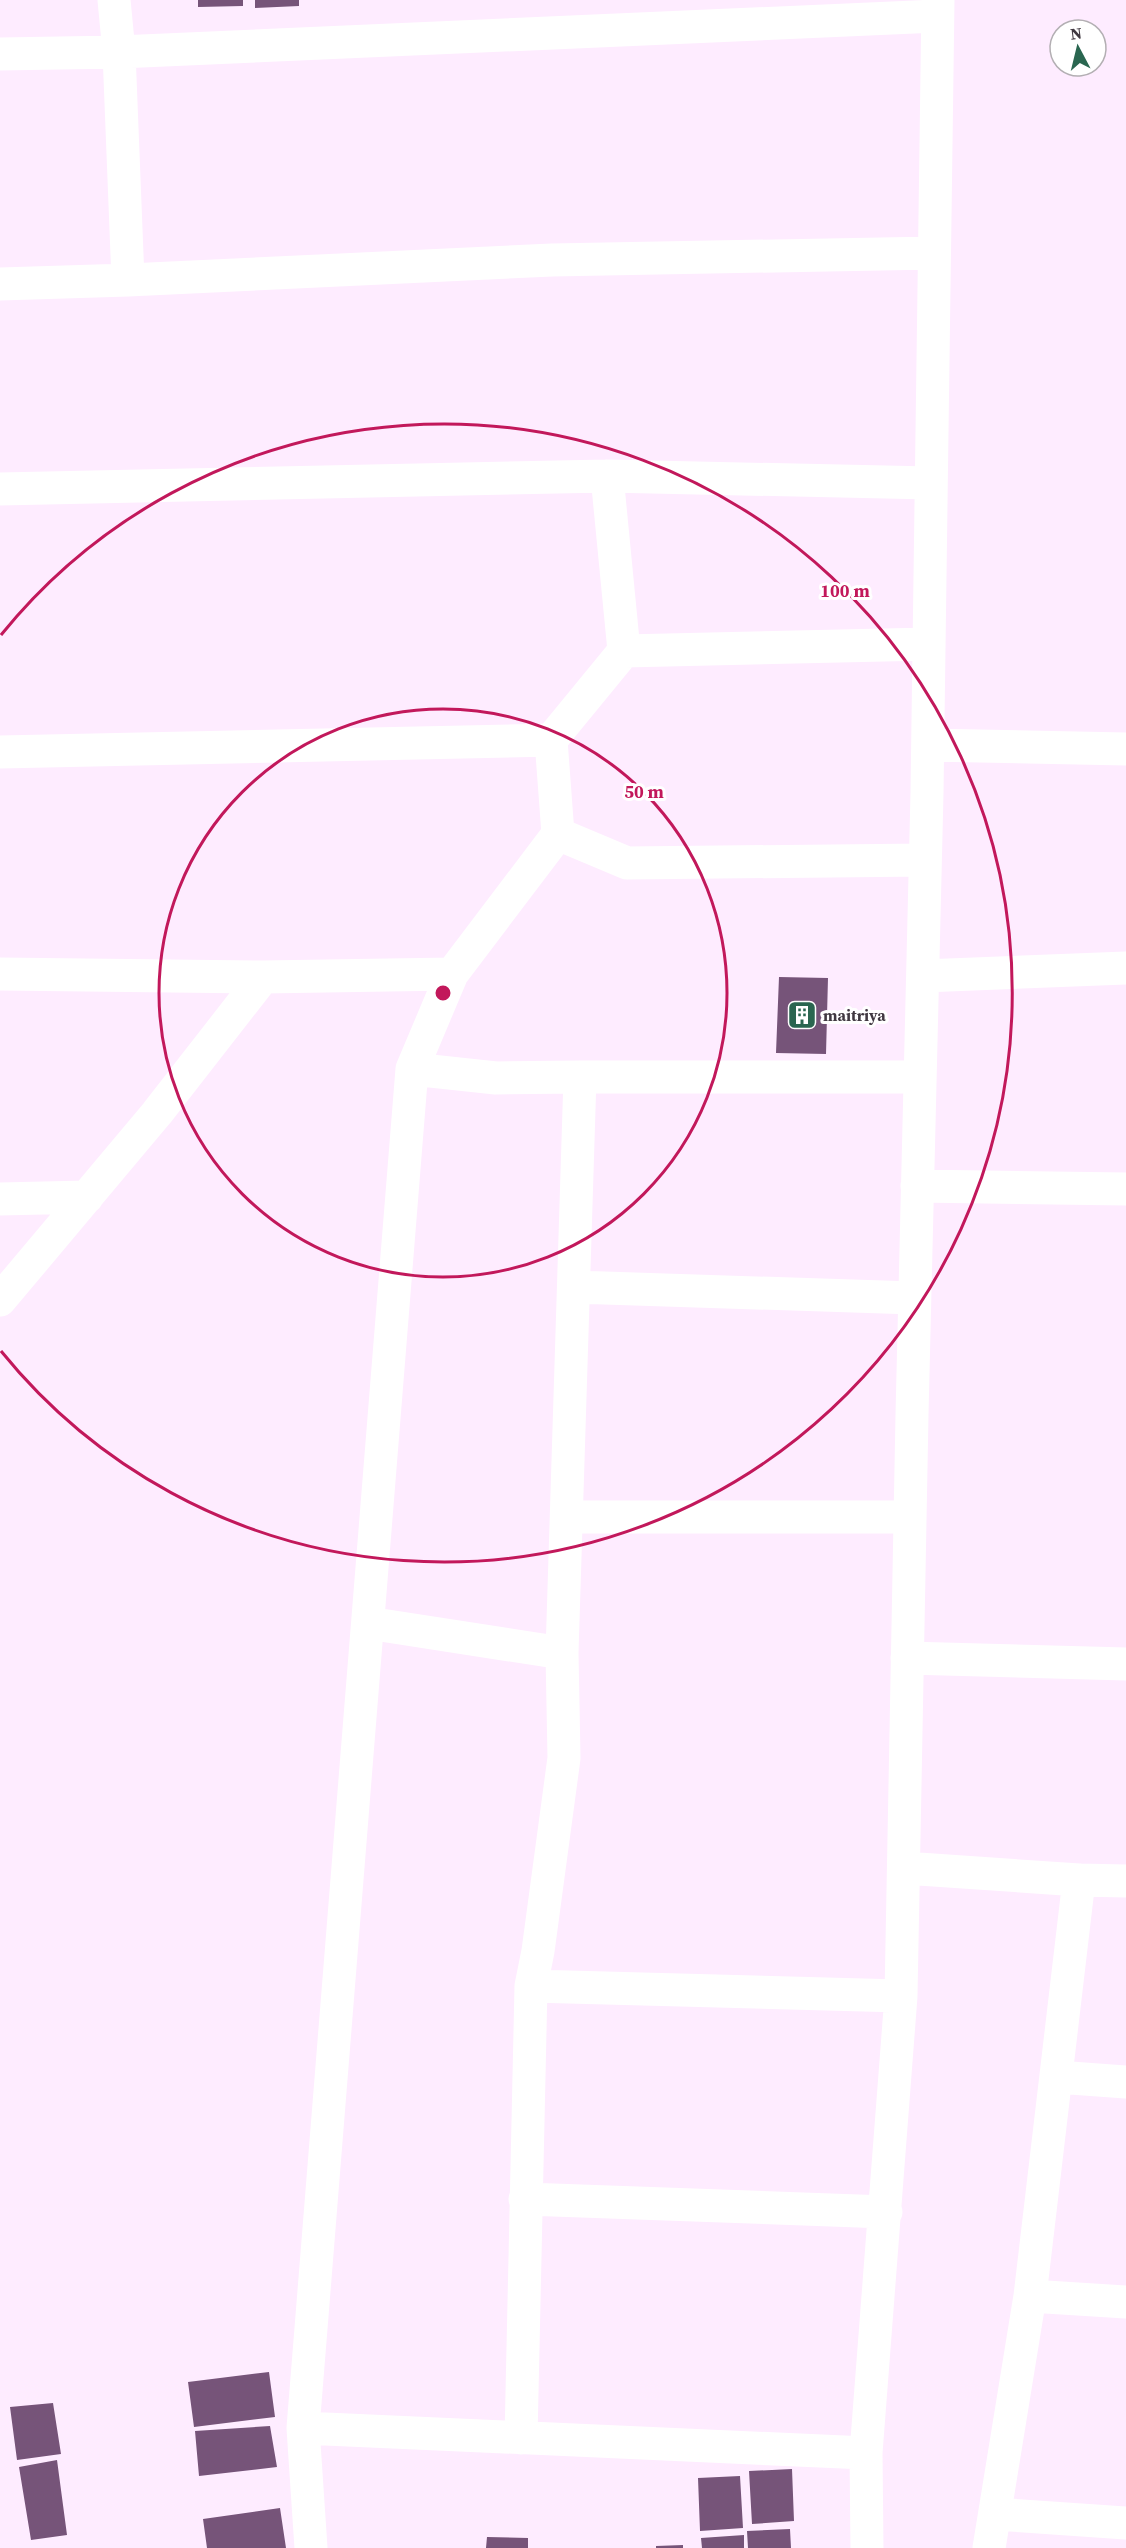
<svg xmlns="http://www.w3.org/2000/svg" width="1126" height="2548" viewBox="0 0 1126 2548" font-family="'Source Serif 4',serif">
<style>
.building{fill:#765479}
.lines{fill:none;stroke-linecap:round;stroke-linejoin:round}
.minor{stroke:#fff;stroke-width:33}
.ring{fill:none;stroke:#c2185b;stroke-width:3}
.labels{text-anchor:middle;dominant-baseline:central;stroke-width:6;stroke-linejoin:round;paint-order:stroke}
.poi-label{font-size:16px;font-weight:bold;fill:#403841;stroke:#fff;text-anchor:start}
.centre{fill:#c2185b;stroke:#fff;stroke-width:3}
.ring-label{font-size:18px;text-anchor:middle;font-weight:bold;fill:#c2185b;stroke:#fff;stroke-width:6;stroke-linejoin:round;paint-order:stroke}
</style>
<rect width="100%" height="100%" fill="#feecff"/>
<path class="building" d="M198 0H243V6L198 7Z
M255 0H299V6L255 8Z
M779 977 828 978 826 1054 776 1053Z
M269 2372 275 2417 194 2427 188 2382Z
M53 2403 61 2454 17 2460 10 2407Z
M270 2426 277 2467 199 2476 195 2431Z
M57 2460 67 2535 31 2540 19 2467Z
M792 2469 794 2521 752 2524 749 2471Z
M740 2476 743 2528 700 2531 698 2478Z
M280 2508 286 2548H207L203 2519Z
M790 2529 791 2548H748L747 2531Z
M744 2535V2548H702L701 2538Z
M487 2537 528 2538V2548H486Z
M683 2545V2548H656V2546Z"/>
<g class="lines">
<path class="minor" d="M114 0 119 52 128 280
M0 54 119 52 937 16
M0 284 128 280 552 260 934 253
M607 476 624 651
M0 489 607 476 931 483
M551 740 558 834 627 863 925 860
M928 745 1126 749
M0 752 551 740 624 651 929 644
M0 974 263 977 452 974
M923 976 1126 968
M412 1069 496 1078 580 1077
M917 1186 1126 1189
M0 1199 87 1197
M574 1287 914 1298
M0 1300 157 1113 263 977
M568 1517H910
M368 1623 562 1653
M907 1658 1126 1664
M904 1868 1079 1880 1126 1881
M531 1986 538 1951 564 1758 562 1653 580 1077H920
M1057 2077 1126 2082
M525 2199 886 2212
M1030 2296 1126 2302
M303 2428 412 1069 452 974 558 834
M521 2438 531 1986 901 1996
M995 2514 1126 2523
M311 2548 303 2428 866 2453
M867 2548 866 2453 901 1996 912 1415 927 793 938 0
M989 2548 1030 2296 1079 1880"/>
</g>
<g class="ring">
<circle cx="443" cy="993" r="284"/>
<path d="M1 635A569 569 0 1 1 1 1351"/>
</g>
<defs>
<g id="building-square" transform="scale(1.5)"><rect x="-9" y="-9" width="18" height="18" rx="4" fill="#2a6650" stroke="#fff"/><path d="M-4-6H4V6H1V3H-1V6H-4ZM-2.5-4.3h1.7v1.8h-1.7ZM.8-4.3h1.7v1.8H.8ZM-2.5-1h1.7V.8h-1.7ZM.8-1h1.7V.8H.8Z" fill="#fff"/></g>
</defs>
<g fill-rule="evenodd">
<use href="#building-square" x="802" y="1015"/>
</g>
<g class="labels">
<g class="poi-label">
<text x="823" y="1015">maitriya</text>
</g>
</g>
<circle cx="443" cy="993" r="9" class="centre"/>
<g class="ring-label">
<text x="845" y="597">100 m</text>
<text x="644" y="798">50 m</text>
</g>
<g transform="translate(1078 48) rotate(353)"><circle r="28" fill="#ffffff" stroke="#b3afb3" stroke-width="1.5"/>
<path d="M0-4.5L10 22L0 15L-10 22Z" fill="#2a6650"/>
<text y="-9" font-size="16" font-weight="bold" text-anchor="middle" fill="#403841">N</text>
</g>
</svg>
